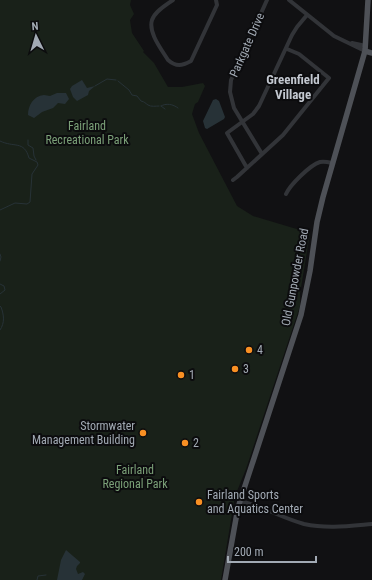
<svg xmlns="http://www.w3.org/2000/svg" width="372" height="580" viewBox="0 0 372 580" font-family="'Roboto Condensed',sans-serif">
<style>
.green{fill:#192119}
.water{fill:#273237}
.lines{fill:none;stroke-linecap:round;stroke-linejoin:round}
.stream{stroke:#273237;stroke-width:1}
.minor{stroke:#323438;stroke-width:4}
.major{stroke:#4e5157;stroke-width:5.5}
.poi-dot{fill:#f99023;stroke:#0c0c0e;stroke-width:1.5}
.labels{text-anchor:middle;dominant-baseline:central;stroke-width:4;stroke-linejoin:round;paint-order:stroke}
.street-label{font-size:12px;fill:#a2aab4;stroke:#0c0c0e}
.park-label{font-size:12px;fill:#7ba078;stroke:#0c0c0e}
.poi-label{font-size:12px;fill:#a2aab4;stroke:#0c0c0e;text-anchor:start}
.neighbourhood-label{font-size:13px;font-weight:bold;fill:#c3c8d0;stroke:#0c0c0e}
</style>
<rect width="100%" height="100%" fill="#111113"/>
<path class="green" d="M0 0H131L130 5 134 14 130 20 132 33 144 51 143 52 154 63 168 87H182L203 83 205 86 198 102 195 104 192 114 199 133 237 206 253 216 310 233 300 294V306L246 469 235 496 221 580H0Z"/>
<path class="water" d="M82 80 87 88 95 86 89 91 88 95 77 101 73 97 70 89 72 86Z
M57 93H66L69 99 65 104 58 103 53 108 42 112 34 118 28 115C28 106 33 96 44 95 46 95 48 96 50 96Z
M216 99 219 101 225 117 224 119 207 129 205 128 203 121 213 100Z
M66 550 80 562V563L77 566 76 569 78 574 83 572 85 574 82 580H57L61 560Z"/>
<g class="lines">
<path class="stream" d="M118 81 129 90 132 95 137 96 141 101C145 102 145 103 148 105 151 107 156 106 159 106
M95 86 107 79 116 80
M161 106C166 103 173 104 178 108
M161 106 165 109
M28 140V145L33 148 34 156 36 160
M0 141C14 148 24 140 29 158L37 162 38 165 32 174 30 202 27 204 15 203 0 210
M0 254 1 257 0 261
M0 284 4 286 5 290 0 294
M0 306 1 307C4 315 5 323 0 330
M37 580 38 576 46 575"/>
<path class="minor" d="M173 0C166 5 155 11 152 20 148 33 162 50 168 60 176 67 182 66 191 61L217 5 216 0
M289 0 334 36 365 51
M352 43 366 46
M262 154 234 108 230 92 231 80 267 0
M247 168 227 133 253 114 259 106 292 35 297 27 307 15
M233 180 237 177 283 135 329 78 299 54 287 49
M286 194C290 185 310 165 320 162 324 161 328 162 332 163
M240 501C262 506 282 518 304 524 327 529 349 526 372 524"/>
<path class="major" d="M365 51 372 53
M225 580 237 513 240 501 301 315 310 271 317 222 323 197 365 51 368 0"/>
</g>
<g class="poi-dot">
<circle cx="249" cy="350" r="4"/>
<circle cx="235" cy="369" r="4"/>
<circle cx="181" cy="375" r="4"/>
<circle cx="143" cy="433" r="4"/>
<circle cx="185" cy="443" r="4"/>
<circle cx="199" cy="502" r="4"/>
</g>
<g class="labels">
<g class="street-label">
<text transform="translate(247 45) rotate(-66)">Parkgate Drive</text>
<text transform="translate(295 277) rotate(-79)">Old Gunpowder Road</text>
</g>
<g class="park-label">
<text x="87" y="126">Fairland<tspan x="87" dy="14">Recreational Park</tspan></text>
<text x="135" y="470">Fairland<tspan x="135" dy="14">Regional Park</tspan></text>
</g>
<g class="poi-label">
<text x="257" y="350">4</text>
<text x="243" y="369">3</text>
<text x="189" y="375">1</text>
<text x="135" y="426" text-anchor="end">Stormwater<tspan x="135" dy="14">Management Building</tspan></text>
<text x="193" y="443">2</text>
<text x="207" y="495">Fairland Sports<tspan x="207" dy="14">and Aquatics Center</tspan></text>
</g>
<g class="neighbourhood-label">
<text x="293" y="79">Greenfield<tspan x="293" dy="15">Village</tspan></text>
</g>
</g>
<g transform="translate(36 36) rotate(355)" stroke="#0c0c0e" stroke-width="3" paint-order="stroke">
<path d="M0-3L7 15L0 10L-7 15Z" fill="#a2aab4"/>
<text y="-6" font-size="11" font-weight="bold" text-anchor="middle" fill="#a2aab4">N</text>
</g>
<path d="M228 556v6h88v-6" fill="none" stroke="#a2aab4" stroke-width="2"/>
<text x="234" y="556" font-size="12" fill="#a2aab4" stroke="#0c0c0e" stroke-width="3" paint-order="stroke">200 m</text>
</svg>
